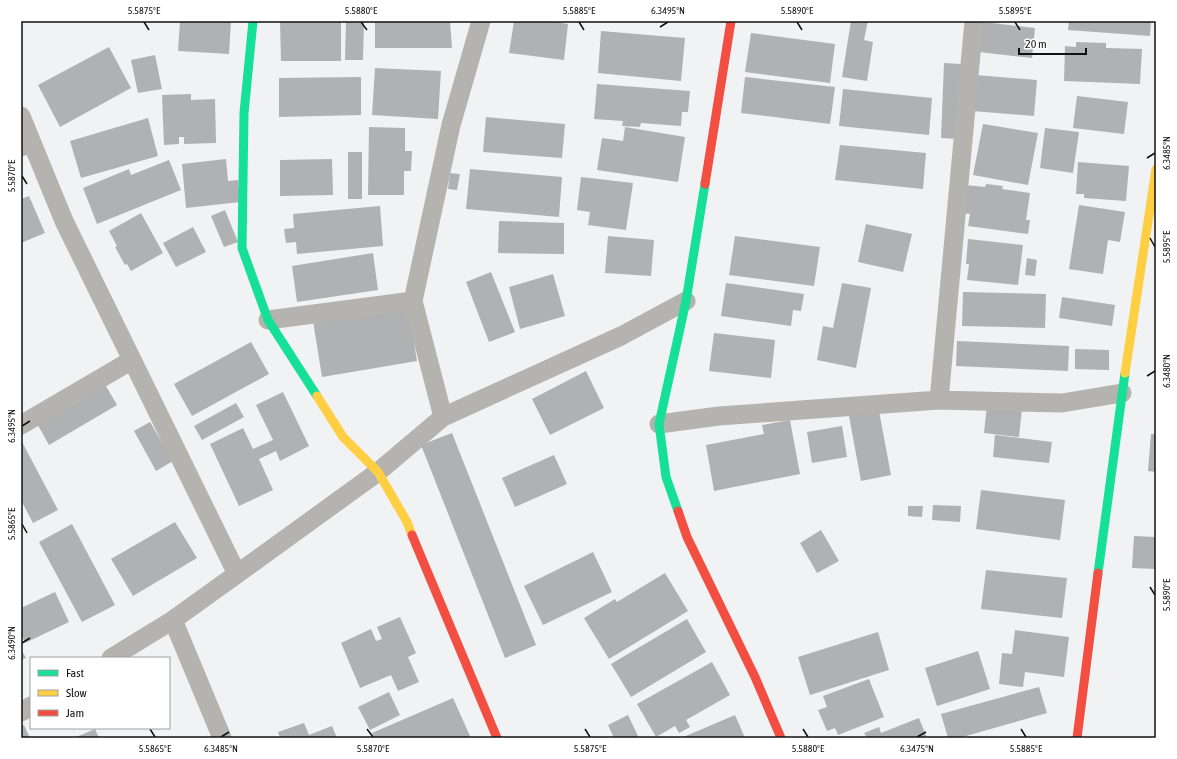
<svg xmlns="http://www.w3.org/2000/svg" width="1177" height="759" viewBox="0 0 1177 759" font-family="'Asap Condensed',sans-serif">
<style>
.building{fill:#b0b1b2}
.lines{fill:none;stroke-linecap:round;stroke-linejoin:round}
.street{stroke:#b4b3af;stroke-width:19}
.fast{stroke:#16e098;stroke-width:9}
.slow{stroke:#ffcf43;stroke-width:9}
.jam{stroke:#f24e42;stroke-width:9}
.ticks{fill:none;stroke:#111112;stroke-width:1.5}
.neatline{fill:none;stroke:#111112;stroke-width:1.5}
.ticks-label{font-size:10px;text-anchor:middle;fill:#111112}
</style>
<rect width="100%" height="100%" fill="#f0f2f3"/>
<path class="building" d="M180 21H231L229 54 178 51Z
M341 21V61H281L280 22Z
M346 21H364L363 60H345Z
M375 21H450L452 48H375Z
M514 21H547L568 24 564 60 509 53Z
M851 21H868L864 40 873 42 867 81 842 77Z
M1069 21H1151L1150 36 1068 30Z
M983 22 1035 28 1032 58 979 52Z
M601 31 685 38 681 81 598 73Z
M751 33 835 44 830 83 745 72Z
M1076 42 1106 43V48L1142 49 1140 84 1064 81 1065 46 1076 47Z
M109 47 131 88 60 127 38 85Z
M155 55 162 89 138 93 131 60Z
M944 63 961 64 958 139 941 138Z
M375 68 441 71 438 119 372 115Z
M975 75 1037 80 1034 116 972 111Z
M361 77V115L279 117V78Z
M745 77 835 87 830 124 741 113Z
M597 84 690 91 688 112H682L681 126 641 123 640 127 622 126 623 121 594 119Z
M843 89 932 98 929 135 839 126Z
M191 94V100L215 99 216 143 184 144V137H179V144L164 145 162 95Z
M1077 96 1128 102 1124 134 1073 128Z
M486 117 565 124 562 158 483 152Z
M148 118 158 156 81 178 70 141Z
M983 124 1038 133 1028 185 973 175Z
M369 127 405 128V151H412L411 171H404V195H368Z
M625 127 685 137 678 182 597 170 602 138 623 141Z
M1045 128 1079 132 1073 173 1040 168Z
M21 134 29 154 21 157Z
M840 145 926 153 923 189 835 180Z
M348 152H362V199H348Z
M226 159 228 181 238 180 240 202 186 208 182 164Z
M332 159 333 195 280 196V160Z
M169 160 181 190 97 224 83 188 129 169 131 175Z
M1078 162 1129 166 1126 201 1084 198V194H1076Z
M470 169 562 177 559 217 466 209Z
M450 173 460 174 457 190 448 189Z
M581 177 633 183 626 230 588 225 590 212 577 210Z
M986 184 1003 186 1002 189 1030 193 1026 220H1030L1028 234 968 226 970 214 962 213 965 185 985 187Z
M29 196 45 233 21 243V199Z
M1079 205 1125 212 1120 242 1108 240 1103 274 1069 269Z
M380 206 383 246 297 254 296 242 286 243 284 229 294 228 293 214Z
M225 210 238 242 224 247 211 216Z
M141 213 163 253 131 271 127 264 125 265 115 247 117 246 109 231Z
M499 221 564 223V254L498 253Z
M866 224 912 234 903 272 858 262Z
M193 227 206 252 176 267 163 243Z
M608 236 654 240 651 276 605 273Z
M735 236 820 247 814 286 729 275Z
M968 239 1023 245 1018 285 967 280 969 264H966Z
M373 253 378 290 297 302 292 266Z
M1027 258 1037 260 1035 276 1025 275Z
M491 272 515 332 489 342 466 282Z
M553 274 565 316 520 329 509 287Z
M726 283 804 294 801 311 793 310 791 326 721 316Z
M842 283 871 288 856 368 817 360 823 326 833 328Z
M963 292 1046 294 1045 328 962 326Z
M1062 297 1115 305 1112 326 1059 318Z
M408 305 417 361 322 377 313 321Z
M714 333 775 340 771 378 709 371Z
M957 341 1069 346 1068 371 956 366Z
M251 342 269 374 192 416 174 384Z
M1075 349 1109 350V370L1075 369Z
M586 371 604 408 550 435 532 399Z
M103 381 117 405 49 445 35 420Z
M283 392 309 446 280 461 276 451 259 459 273 490 239 506 210 444 243 428 253 449 273 440 256 405Z
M236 403 244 417 202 440 194 426Z
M987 405 1022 409 1019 437 984 433Z
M879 411 891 475 861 481 849 416Z
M790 420 800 474 714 491 706 445 764 434 762 425Z
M150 422 173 461 156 471 134 431Z
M842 426 847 457 812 463 807 432Z
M452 433 536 645 505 658 421 445Z
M1151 434H1156V472L1148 471Z
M995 435 1052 442 1049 463 993 457Z
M21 440 58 510 33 523 21 500Z
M554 455 567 484 515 507 502 478Z
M981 490 1065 500 1060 540 976 529Z
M933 505 961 506 960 522 932 520Z
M908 506H923L922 517 908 516Z
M175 522 197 558 133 596 111 559Z
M72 524 115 605 82 622 39 542Z
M821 530 839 561 817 573 800 543Z
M1134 536 1156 537V569L1132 568Z
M593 552 612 592 543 625 524 586Z
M986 570 1067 578 1062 618 981 609Z
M665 573 688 611 609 659 584 618 615 599 617 602Z
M55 592 69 622 25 643 21 633V608Z
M400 617 416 653 408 657 419 682 398 691 391 675 360 688 341 643 371 629 376 641 382 639 377 627Z
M687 619 706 652 631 697 611 664Z
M1015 630 1069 637 1064 677 1025 672 1023 687 999 684 1002 653 1012 654Z
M878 632 889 670 810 695 798 657Z
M21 649 26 658 21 660Z
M978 651 990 689 937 706 925 668Z
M712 662 730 695 686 720 690 727 679 733 675 726 656 737 637 704Z
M869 679 884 717 838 735 835 728 827 731 818 710 827 707 823 696Z
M1039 687 1047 713 959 738H948L941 714Z
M389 692 400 715 370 730 358 707Z
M453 698 470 736 465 738H374L372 733Z
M628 715 639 738H614L608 725Z
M735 715 745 738H681Z
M919 718 927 738H867L864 733 879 727 881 733Z
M304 723 309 735 332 726 337 738H280L278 732Z
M24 725 30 738H21V726Z
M95 729 99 738H74Z"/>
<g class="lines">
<path class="street" d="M21 116 64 221 237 574
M268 320 413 301
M939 400 974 21
M443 417 413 301 451 125 481 21
M659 424 719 416 939 400 1062 403 1122 393
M21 425 132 360
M173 620 222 738
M111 658 173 620 237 574 378 472 443 417 621 336 686 301
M21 712 31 706"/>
<path class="fast" d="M253 21 244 113 242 248 268 320 317 396
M678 511 666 477 659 424 686 301 705 184
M1098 573 1125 373"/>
<path class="slow" d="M1125 373 1156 169
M317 396 343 437 378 472 407 522 412 535"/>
<path class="jam" d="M705 184 731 21
M678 511 687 537 755 677 781 738
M412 535 497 738
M1077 738 1098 573"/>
</g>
<path class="ticks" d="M144 22 149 30M361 22 367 30M579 22 584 30M797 22 802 30M1015 22 1020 30M660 27 668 22M1147 158 1155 153M22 176 27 184M1150 238 1155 247M1147 376 1155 371M22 426 30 421M22 524 27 533M1150 587 1155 595M22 643 30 638M150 729 155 737M367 729 373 737M585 729 590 737M803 729 808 737M1021 729 1026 737M221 737 229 732M917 737 926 732"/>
<rect width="1177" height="759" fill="none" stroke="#ffffff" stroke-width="44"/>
<rect x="30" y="657" width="140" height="72" fill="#ffffff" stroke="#a0a0a0"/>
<rect x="38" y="670" width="20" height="6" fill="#16e098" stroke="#a0a0a0"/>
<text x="66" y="677" font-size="12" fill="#111112">Fast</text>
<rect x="38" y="690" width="20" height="6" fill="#ffcf43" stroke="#a0a0a0"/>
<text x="66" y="697" font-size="12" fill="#111112">Slow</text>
<rect x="38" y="710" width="20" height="6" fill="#f24e42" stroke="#a0a0a0"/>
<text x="66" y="717" font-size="12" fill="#111112">Jam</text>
<path d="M1019 48v6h67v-6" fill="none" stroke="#111112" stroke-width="2"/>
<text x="1025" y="48" font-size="12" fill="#111112" stroke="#ffffff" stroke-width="3" paint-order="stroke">20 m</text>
<rect x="22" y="22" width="1133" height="715" class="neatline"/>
<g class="ticks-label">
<text x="144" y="14">5.5875°E</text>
<text x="361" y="14">5.5880°E</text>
<text x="579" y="14">5.5885°E</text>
<text x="668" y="14">6.3495°N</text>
<text x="797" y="14">5.5890°E</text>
<text x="1015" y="14">5.5895°E</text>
<text transform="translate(1166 153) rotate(-90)" y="4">6.3485°N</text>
<text transform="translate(11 176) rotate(-90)" y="4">5.5870°E</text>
<text transform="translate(1166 247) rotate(-90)" y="4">5.5895°E</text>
<text transform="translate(1166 371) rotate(-90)" y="4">6.3480°N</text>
<text transform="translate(11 426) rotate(-90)" y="4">6.3495°N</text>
<text transform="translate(11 524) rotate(-90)" y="4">5.5865°E</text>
<text transform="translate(1166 595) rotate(-90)" y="4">5.5890°E</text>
<text transform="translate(11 643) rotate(-90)" y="4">6.3490°N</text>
<text x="155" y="752">5.5865°E</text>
<text x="221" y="752">6.3485°N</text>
<text x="373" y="752">5.5870°E</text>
<text x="590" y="752">5.5875°E</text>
<text x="808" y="752">5.5880°E</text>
<text x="917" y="752">6.3475°N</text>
<text x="1026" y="752">5.5885°E</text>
</g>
</svg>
